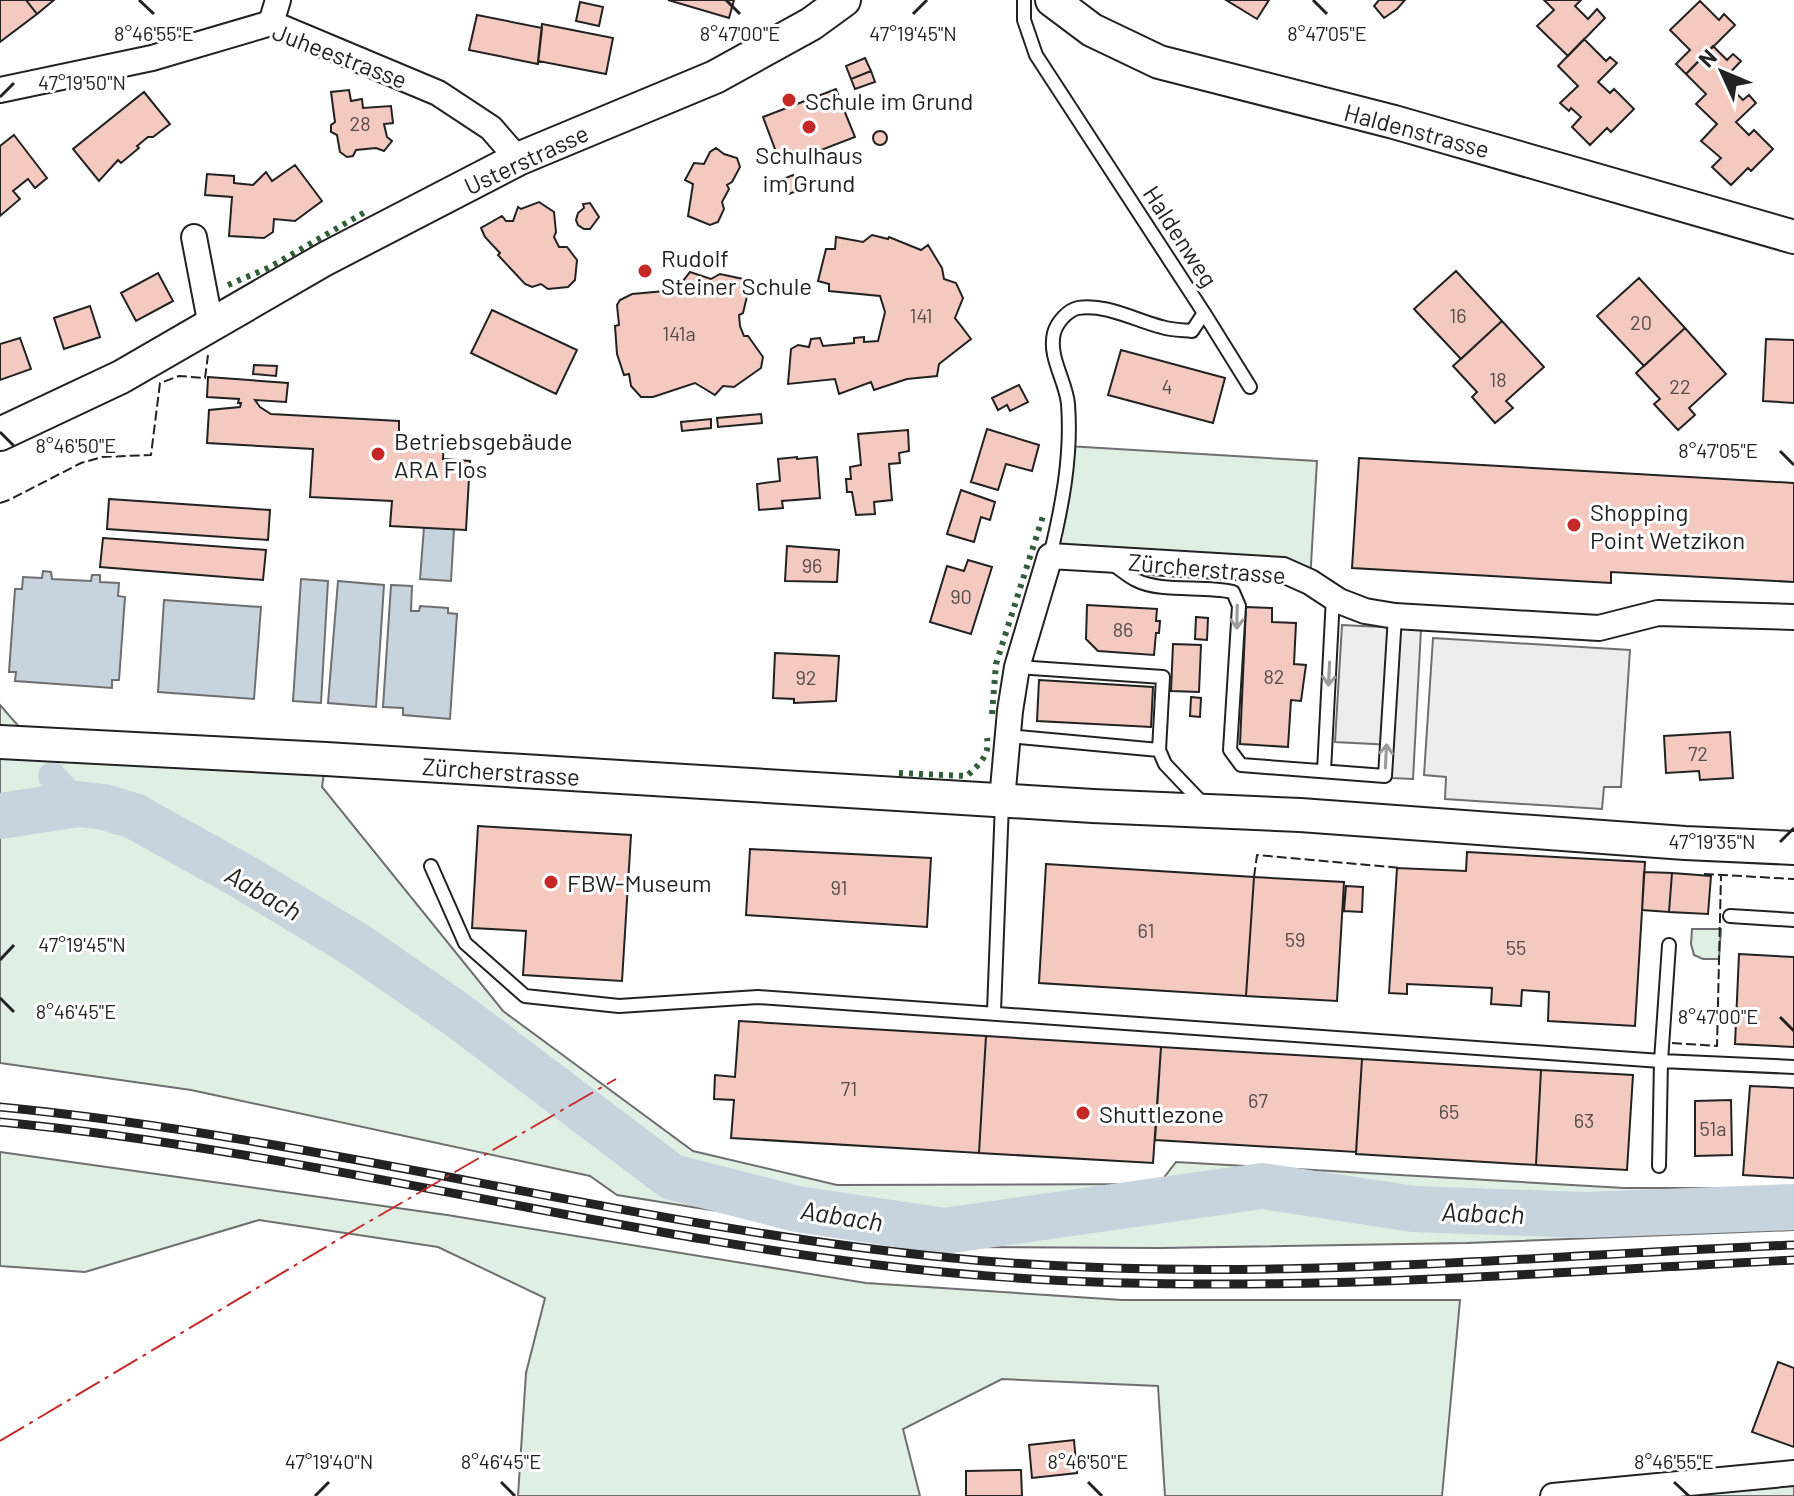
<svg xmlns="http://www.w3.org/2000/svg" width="1794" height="1496" viewBox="0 0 1794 1496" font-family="Barlow,sans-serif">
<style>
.green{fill:#e0efe3;stroke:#6f6f6f;stroke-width:2}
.parking{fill:#ededed;stroke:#6f6f6f;stroke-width:2}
.water{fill:#c7d3dd;stroke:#6f6f6f;stroke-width:2}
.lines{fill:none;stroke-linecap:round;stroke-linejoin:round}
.canal{stroke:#c7d3dd;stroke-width:28}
.river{stroke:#c7d3dd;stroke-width:46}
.building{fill:#f3c9c0;stroke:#222;stroke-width:2}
.lane-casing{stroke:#222;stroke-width:16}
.street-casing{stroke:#222;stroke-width:28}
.secondary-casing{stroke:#222;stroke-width:36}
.lane{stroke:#fff;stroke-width:12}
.street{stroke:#fff;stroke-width:24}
.secondary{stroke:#fff;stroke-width:32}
.rail-casing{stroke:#222;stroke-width:9}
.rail{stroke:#fff;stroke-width:6;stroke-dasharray:18;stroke-linecap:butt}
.hedge{stroke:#2f5e38;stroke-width:6;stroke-dasharray:4 6;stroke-linecap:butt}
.fence{stroke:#222;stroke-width:2;stroke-dasharray:10 4;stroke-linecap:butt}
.power{stroke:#c62828;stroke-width:2;stroke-dasharray:28 6 4 6;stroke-linecap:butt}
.oneway{stroke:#9c9c9c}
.ticks{fill:none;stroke:#222;stroke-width:3}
.poi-dot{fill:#c62828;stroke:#fff;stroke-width:3}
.labels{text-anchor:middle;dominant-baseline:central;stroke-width:6;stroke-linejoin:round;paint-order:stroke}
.number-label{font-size:20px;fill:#564c4a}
.street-label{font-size:24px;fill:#222;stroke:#fff}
.poi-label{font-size:24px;fill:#222;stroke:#fff;text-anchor:start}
.water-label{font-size:26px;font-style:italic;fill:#222;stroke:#fff}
.ticks-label{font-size:20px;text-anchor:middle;fill:#222;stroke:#fff;stroke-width:6;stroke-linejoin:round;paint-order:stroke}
</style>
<rect width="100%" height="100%" fill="#fff"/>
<path class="green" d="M1067 446 1317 461 1310 582 1050 556Z
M0 705 34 744 326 759 322 787 503 1011 693 1151 837 1185 1159 1184 1176 1162 1624 1188H1794V1230L1467 1243 1160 1248 942 1247 617 1195 590 1176 191 1090 0 1063Z
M1692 929H1721L1719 959H1703L1694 955 1691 944Z
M0 1152 447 1215 866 1283 1122 1300H1460L1442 1496H1165L1158 1386 1002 1379 903 1429 920 1496H518L526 1373 545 1298 438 1247 259 1220 85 1272 0 1266Z
M1794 1473V1496H1693L1694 1484Z"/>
<path class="parking" d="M1342 625 1421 629 1413 779 1391 778 1392 745 1335 742Z
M1433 638 1630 650 1621 787H1604L1602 809 1445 799 1446 777 1424 775Z"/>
<path class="water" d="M424 527 454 529 451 581 420 579Z
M43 571 51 572 52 579 91 581 92 575H100V582L119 583 118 596 125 597 119 680H112V688L15 681 16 672H9L15 589H22L23 577 42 578Z
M301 579 328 581 321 703 293 701Z
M338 581 384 585 376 707 328 703Z
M391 585 412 586 411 611H419L420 606 448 608V613L457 614 450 719 403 715V708L383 707Z
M164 600 261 607 254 699 158 692Z"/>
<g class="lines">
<path class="canal" d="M52 776 78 804"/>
<path class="river" d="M0 816 78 804 104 807 134 816 240 875 356 945 456 1014 672 1177 797 1209 944 1231 1262 1186 1414 1209 1585 1215 1794 1207"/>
</g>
<path class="building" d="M0 0H26L37 14 0 42Z
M26 0H54L37 14Z
M668 0H734L729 18Z
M1226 0H1269L1257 19Z
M1379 0H1405L1397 9 1384 18 1374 6Z
M1544 0H1581L1575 6 1588 19 1597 9 1605 18 1568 56 1537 26 1554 10Z
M1700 1 1719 20 1724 14 1735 25 1686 74 1676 64 1690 50 1670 30Z
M580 2 603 7 599 26 576 21Z
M477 15 542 28 538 64 469 50Z
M542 24 613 38 606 74 538 61Z
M1584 39 1606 61 1610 57 1617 63 1598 82 1610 93 1614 89 1634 109 1611 132 1607 128 1590 145 1572 127 1581 117 1571 108 1569 111 1560 103 1578 86 1558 66Z
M1713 46 1727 60 1733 54 1741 61 1723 80 1743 100 1749 95 1756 103 1736 122 1749 135 1754 130 1773 149 1751 171 1748 168 1731 185 1712 167 1721 158 1701 141 1717 124 1696 104 1706 94 1686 74Z
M865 58 871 71 851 79 846 66Z
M871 71 875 82 855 89 851 79Z
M836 89 842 104 849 101 851 107 844 110 855 137 798 159 795 151 778 157 763 117Z
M349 90 351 101 362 99 363 108 391 106 393 123 384 124 387 137 392 141 384 151 376 148 356 150 353 156 347 157 340 152 337 135 331 132V125L335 122 331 92Z
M144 92 170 124 153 137H148L137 146 139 148 121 163 118 160 99 181 73 149Z
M873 138a7 7 0 1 1 14 0a7 7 0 1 1-14 0Z
M14 135 47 178 35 188 28 179 13 191 20 199 0 216V146Z
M716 148 724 154 737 158 740 167 732 182 727 185 729 189 722 202 724 209 718 222 710 225 688 216 693 184 685 180 694 163 704 164 710 152Z
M295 165 322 201 295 221 274 219 273 232 264 238 229 236 232 197 205 195 207 174 234 176V183L253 185 266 172 272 181Z
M793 175 799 190 789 194 783 179Z
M539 202 554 212 556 232 554 237 559 247H567L577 260 575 280 568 287 548 289 541 284 532 287 525 284 498 255 500 253 485 237 481 228 502 216 506 221H513L518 207 521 209Z
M590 203 599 217 590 229H584L578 225 576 220 578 213 584 208 583 204Z
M872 235 888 239 889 237 921 250 928 245 942 268 944 279 956 283 963 298 955 318 971 339 939 364 937 376 907 379 874 390 871 382 839 394 835 379 788 384 791 349 798 345 809 347 811 339 820 338 823 346 854 343V338L864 337V342L878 341 885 312 880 296 829 291V284L818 281 826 249H835L836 237 863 242Z
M1456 271 1502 321 1461 359 1414 309Z
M690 272 711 279 720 274 743 279 749 288 743 313 739 315 740 326 744 336H748L763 357 761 368 734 387 723 386 715 395 695 383 653 397H641L631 386 629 374 624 375 617 354 615 326 619 325 617 305 620 300 632 294 676 290Z
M158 273 173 301 136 321 121 293Z
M1639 278 1685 328 1644 366 1597 316Z
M90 306 100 337 64 349 54 318Z
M492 310 577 350 556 394 471 353Z
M1502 321 1544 367 1506 401 1513 408 1495 423 1472 397 1477 392 1453 366Z
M1685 328 1726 374 1689 408 1695 415 1678 430 1654 404 1660 399 1636 373Z
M20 338 31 369 0 380V344Z
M1766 339 1794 340V403L1763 401Z
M1121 350 1225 378 1213 423 1108 395Z
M254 365 277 366 276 376 253 374Z
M208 377 288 383 286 402 255 400 260 407 271 414 399 421V438L444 441 443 459 470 461 466 530 390 526 392 501 310 497 313 449 207 443 209 410 240 407 241 403H238L239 399 207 397Z
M1019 385 1028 402 1010 411 1007 405 998 410 992 398Z
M761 414 762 423 718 427 717 418Z
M711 419V428L682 431 681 422Z
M987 429 1039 445 1032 471 1006 464 998 490 971 482Z
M908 430 909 451 899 453 900 463 889 464 892 500 874 502 875 514 856 515 852 492H847L846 479H851L850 467 861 465 858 434Z
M797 457V459L817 457 820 498 782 501 783 508 759 510 757 484 780 481 778 459Z
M1359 458 1794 483V582L1611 572V583L1352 568Z
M961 490 995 502 990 520 981 517 974 542 947 534Z
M109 499 270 510 268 540 107 529Z
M103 538 266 550 263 580 100 567Z
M787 546 839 550 837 582 785 581Z
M968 560 992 567 971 634 930 622 947 566 964 571Z
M1087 605 1157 609 1156 621H1160L1159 633H1156L1154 655 1098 651 1086 639Z
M1246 607 1272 608V622L1296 623 1294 664 1306 665 1301 701 1291 700 1288 747 1240 744Z
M1196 617 1208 618 1207 640 1195 639Z
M1173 644 1201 645 1199 692 1171 691Z
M775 653 839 656 836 701 794 703V699L773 698Z
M1039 680 1153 687 1151 727 1037 721Z
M1191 697 1201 698 1200 717 1190 716Z
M1730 732 1733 778 1700 780 1699 771 1666 773 1664 736Z
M478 826 631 835 622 981 523 975 526 931 472 928Z
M750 849 931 858 927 927 746 915Z
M1467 852 1645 862 1635 1026 1548 1021 1549 992 1522 990 1521 1006 1491 1004 1492 988 1407 984V994L1389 993 1397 868 1466 871Z
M1046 864 1254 877 1246 996 1039 983Z
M1644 872 1672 873 1669 912 1642 910Z
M1672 873 1711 876 1708 914 1669 912Z
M1254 877 1344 882 1337 1001 1246 996Z
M1346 886 1363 887 1362 912 1344 911Z
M1739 954 1794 957V1047L1735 1044Z
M739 1021 986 1036 979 1153 731 1138 734 1100 714 1099 715 1075 735 1077Z
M986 1036 1161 1047 1153 1163 979 1153Z
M1161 1047 1362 1059 1356 1152 1155 1140Z
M1362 1059 1541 1070 1536 1165 1356 1154Z
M1541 1070 1633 1075 1627 1170 1536 1165Z
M1750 1086 1794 1088V1178L1743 1175Z
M1731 1100 1732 1155 1695 1156V1101Z
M1778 1362 1794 1368V1447L1752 1432Z
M1074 1440 1077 1473 1032 1478 1029 1445Z
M1021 1470 1022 1496H966V1471Z"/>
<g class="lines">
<g class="lane-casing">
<path id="lane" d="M1024 0V20L1036 55 1204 313 1192 331C1182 330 1171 330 1162 327 1137 321 1105 303 1078 308 1068 310 1057 322 1054 333 1048 357 1066 381 1068 404 1072 456 1062 507 1050 556
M1204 313 1250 387
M1114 565C1121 570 1128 576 1136 580 1161 593 1203 585 1233 592L1239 606 1230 750 1241 765 1385 776 1395 616
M1017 667 1163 677 1159 750 1165 764 1205 806
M1008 736 1159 750
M1324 771 1333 597
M431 866 465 943 525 996 619 1006 758 997 1661 1061 1794 1067
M1730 916 1794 920
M994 1011 1002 803
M1659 1166 1661 1061 1669 945"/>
</g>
<g class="street-casing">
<path id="street" d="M271 23 278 0
M0 90 152 58 271 23 438 93 491 128 518 159
M194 237 211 326
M1002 800 1010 711 1017 667 1050 556 1283 570 1310 582 1339 601 1365 611 1395 616 1599 628 1658 613 1794 617
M1553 1496 1794 1473"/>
</g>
<g class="secondary-casing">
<path id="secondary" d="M1052 0 1092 30 1159 62 1394 122 1794 237
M0 434 121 377 325 259 518 159 715 77 811 24 844 0
M0 742 326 759 1093 806 1300 815 1685 843 1794 848"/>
</g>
<use href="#lane" class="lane"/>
<use href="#street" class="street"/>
<use href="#secondary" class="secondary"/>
<g class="rail-casing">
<path id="rail" d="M0 1107C314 1137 619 1223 932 1256 1220 1287 1507 1257 1794 1245
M0 1122C314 1152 619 1239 932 1271 1219 1300 1507 1274 1794 1260"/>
</g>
<use href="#rail" class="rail"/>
<path class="hedge" d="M228 285 268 268 365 212
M992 714 996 664 1043 516
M899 773 967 776C979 764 990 756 987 738"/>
<path class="fence" d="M0 503 9 500 81 463 102 457 151 455 160 383 179 376 205 378 208 355
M1704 874 1794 879
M1254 877 1257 855 1402 868
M1672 1043 1717 1046 1721 875"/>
<path class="power" d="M0 1441 351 1232 616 1079"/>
</g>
<defs><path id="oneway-shaft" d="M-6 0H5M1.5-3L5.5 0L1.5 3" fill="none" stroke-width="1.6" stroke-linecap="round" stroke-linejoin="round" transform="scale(2)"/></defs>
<g class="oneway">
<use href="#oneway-shaft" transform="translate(1237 617) rotate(91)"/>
<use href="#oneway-shaft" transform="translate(1329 674) rotate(93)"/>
<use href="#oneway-shaft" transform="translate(1386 756) rotate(-87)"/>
</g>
<path class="ticks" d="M139 0 154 14M726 0 740 14M1313 0 1327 14M913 14 927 0M0 97 14 83M0 432 14 446M1780 451 1794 465M1780 842 1794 828M0 960 14 945M0 998 14 1012M1780 1017 1794 1031M501 1482 515 1496M1088 1482 1102 1496M1674 1482 1689 1496M315 1496 329 1482"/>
<g class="poi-dot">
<circle cx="789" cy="100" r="8"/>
<circle cx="809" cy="127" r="8"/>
<circle cx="645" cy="271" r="8"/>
<circle cx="378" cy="454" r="8"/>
<circle cx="1574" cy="525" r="8"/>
<circle cx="551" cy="882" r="8"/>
<circle cx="1083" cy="1113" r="8"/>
</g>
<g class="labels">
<g class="number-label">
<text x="360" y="123">28</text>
<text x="921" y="315">141</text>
<text x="1458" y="315">16</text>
<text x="1641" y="322">20</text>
<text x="679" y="333">141a</text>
<text x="1498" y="379">18</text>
<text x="1167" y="386">4</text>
<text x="1680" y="386">22</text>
<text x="812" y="565">96</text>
<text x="961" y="596">90</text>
<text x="1123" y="629">86</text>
<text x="1274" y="676">82</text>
<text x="806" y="677">92</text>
<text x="1698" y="753">72</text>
<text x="839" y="887">91</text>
<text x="1146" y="930">61</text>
<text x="1295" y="939">59</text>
<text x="1516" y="947">55</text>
<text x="849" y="1088">71</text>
<text x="1258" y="1100">67</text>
<text x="1449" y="1111">65</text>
<text x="1584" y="1120">63</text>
<text x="1713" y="1128">51a</text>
</g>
<g class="street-label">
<text transform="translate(340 55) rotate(21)">Juheestrasse</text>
<text transform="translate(1417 130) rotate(15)">Haldenstrasse</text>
<text transform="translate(526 159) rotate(-25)">Usterstrasse</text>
<text transform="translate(1181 236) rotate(57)">Haldenweg</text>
<text transform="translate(1207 568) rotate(5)">Zürcherstrasse</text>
<text transform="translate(501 771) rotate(4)">Zürcherstrasse</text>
</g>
<g class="poi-label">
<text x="805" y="100">Schule im Grund</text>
<text x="809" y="154" text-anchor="middle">Schulhaus<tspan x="809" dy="28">im Grund</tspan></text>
<text x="661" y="257">Rudolf<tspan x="661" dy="28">Steiner Schule</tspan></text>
<text x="394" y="440">Betriebsgebäude<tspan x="394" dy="28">ARA Flos</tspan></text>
<text x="1590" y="511">Shopping<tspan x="1590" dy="28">Point Wetzikon</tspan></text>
<text x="567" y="882">FBW-Museum</text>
<text x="1099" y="1113">Shuttlezone</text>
</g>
<g class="water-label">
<text transform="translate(264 892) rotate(30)">Aabach</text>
<text transform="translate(1483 1212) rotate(2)">Aabach</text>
<text transform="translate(842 1215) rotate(9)">Aabach</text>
</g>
</g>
<g class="ticks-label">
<text x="154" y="41">8°46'55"E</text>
<text x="740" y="41">8°47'00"E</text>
<text x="1327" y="41">8°47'05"E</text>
<text x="913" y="41">47°19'45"N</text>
<text x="82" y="90">47°19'50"N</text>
<text x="76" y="453">8°46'50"E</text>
<text x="1718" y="458">8°47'05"E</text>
<text x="1712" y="849">47°19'35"N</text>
<text x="82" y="952">47°19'45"N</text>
<text x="76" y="1019">8°46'45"E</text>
<text x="1718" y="1024">8°47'00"E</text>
<text x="329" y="1469">47°19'40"N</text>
<text x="501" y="1469">8°46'45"E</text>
<text x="1088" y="1469">8°46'50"E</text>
<text x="1674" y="1469">8°46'55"E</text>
</g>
<g transform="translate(1722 72) rotate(314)" stroke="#ffffff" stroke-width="6" paint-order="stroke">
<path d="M0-6L14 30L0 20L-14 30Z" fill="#222222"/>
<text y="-12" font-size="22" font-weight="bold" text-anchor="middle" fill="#222222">N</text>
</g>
</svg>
